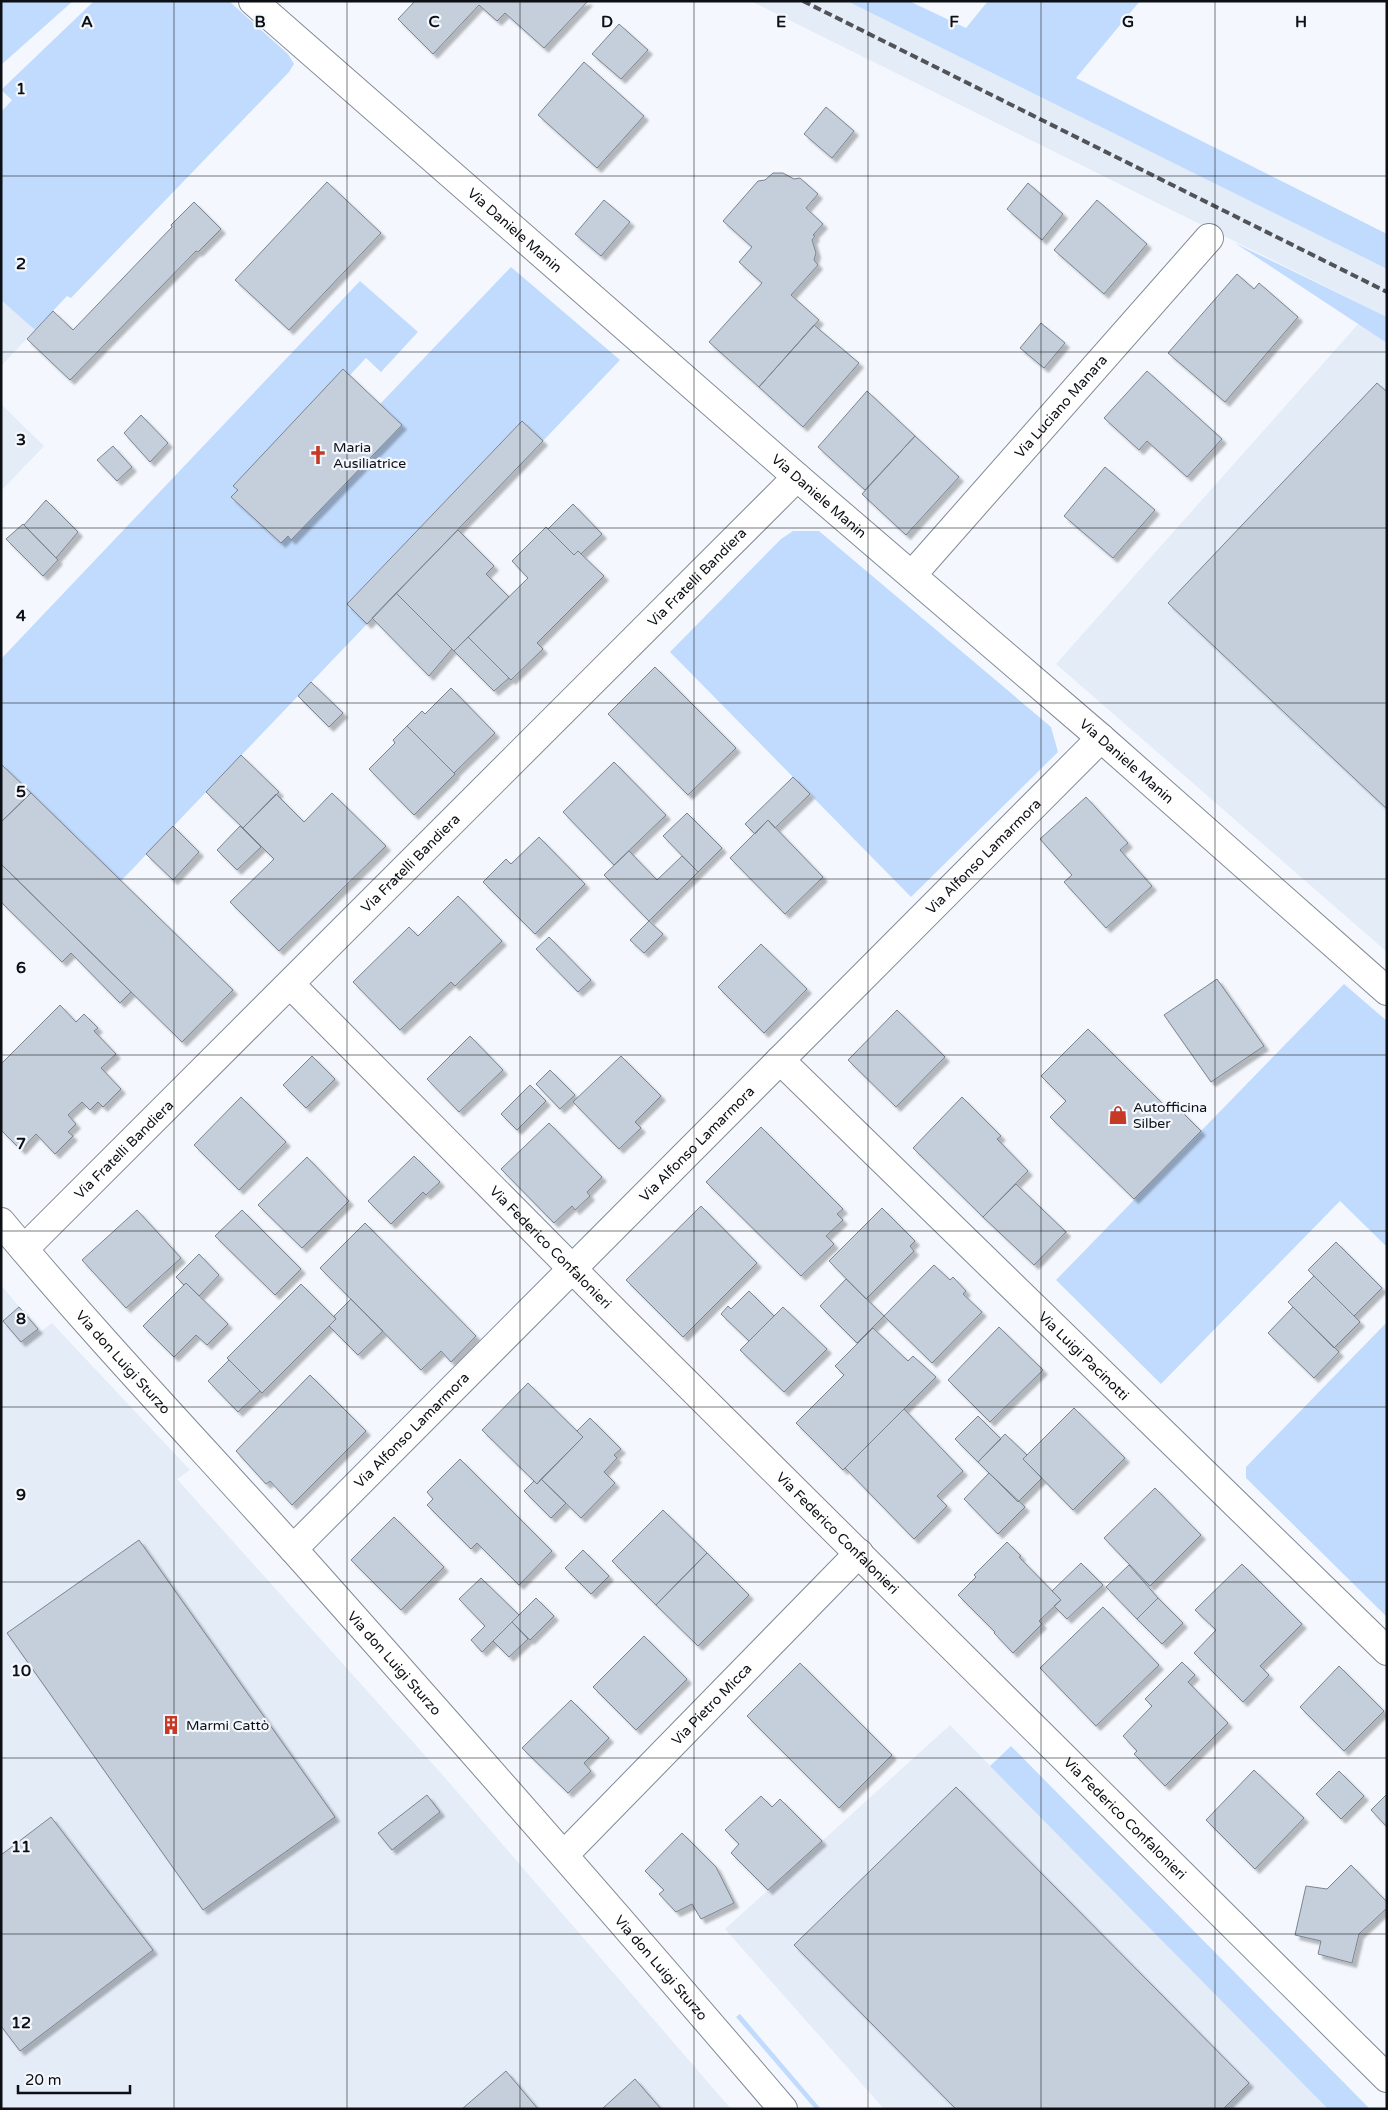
<svg xmlns="http://www.w3.org/2000/svg" width="1388" height="2110" viewBox="0 0 1388 2110" font-family="'Varela Round',sans-serif">
<style>
.built{fill:#e3ecf7}
.green{fill:#c1dbfe}
.building{fill:#c5cfdc;stroke:#7b8490;filter:url(#shadow)}
.lines{fill:none;stroke-linecap:round;stroke-linejoin:round}
.minor-casing{stroke:#818a96;stroke-width:30}
.minor{stroke:#fff;stroke-width:28}
.rail{stroke:#505357;stroke-width:4;stroke-dasharray:8 4;stroke-linecap:butt}
.grid{fill:none;stroke:#0c0f13;stroke-width:1;stroke-opacity:0.55}
.labels{text-anchor:middle;dominant-baseline:central;stroke-width:4.5;stroke-linejoin:round;paint-order:stroke}
.street-label{font-size:14px;fill:#0c0f13;stroke:#f4f8fe}
.poi-label{font-size:14px;fill:#0c0f13;stroke:#f4f8fe;text-anchor:start}
.grid-label{font-size:16px;text-anchor:middle;font-weight:bold;fill:#0c0f13;stroke:#f4f8fe;stroke-width:4.5;stroke-linejoin:round;paint-order:stroke}
</style>
<defs>
<filter id="shadow"><feDropShadow dx="4.5" dy="4.5" stdDeviation="1" flood-color="#0004"/></filter>
</defs>
<rect width="100%" height="100%" fill="#f4f8fe"/>
<path class="built" d="M751 1H847L1387 269V317Z
M1 300 35 330 1 366Z
M1359 323 1387 343V952L1056 664Z
M1 404 44 446 1 491Z
M1 1285 40 1332 52 1323 190 1470 177 1479 447 1780 731 2109H1Z
M950 1725 1328 2109H884L725 1929Z"/>
<path class="green" d="M1 1H73L1 65Z
M94 1H229L288 54 294 64 289 72 71 298 67 296 35 330 1 300V112L12 100 1 90Z
M847 1H909L966 28 988 1H1140L1076 78 1387 234V269Z
M1235 243 1387 317V343Z
M511 267 620 360 543 441 522 421 347 604 367 624 120 882 1 764V659L360 281 418 332 381 372 366 358 350 375 343 369 232 497 281 543 288 536 292 539 402 425 380 404Z
M793 531H819L1051 727 1058 752 911 897 670 652 781 539Z
M1344 984 1387 1021V1247L1340 1201 1161 1384 1056 1280Z
M1387 1322V1617L1246 1478V1467Z
M1011 1746 1370 2109H1328L990 1766Z
M740 2014 821 2109H815L736 2017Z"/>
<path class="building" d="M415 1H588L544 48 505 13 497 21 479 5 433 54 398 19Z
M619 24 648 50 621 79 592 54Z
M584 62 644 116 597 168 538 115Z
M826 107 854 131 832 158 804 134Z
M773 173H783L794 179 800 178 818 194 806 208 823 224 813 235 815 236 812 240 816 253 814 260 818 265 791 295 819 320 759 387 709 342 762 283 739 262 752 247 723 221 758 181 765 180Z
M327 182 381 233 289 330 235 280Z
M1028 183 1063 214 1042 240 1007 209Z
M604 200 630 222 601 256 575 234Z
M1097 200 1147 244 1104 294 1054 250Z
M194 202 221 229 198 252 196 251 70 380 27 339 53 311 73 330 172 227 171 225Z
M1237 274 1254 289 1259 283 1298 317 1225 402 1168 353Z
M1041 323 1065 343 1044 368 1020 348Z
M814 325 859 363 803 427 759 387Z
M343 369 402 425 291 540 288 536 281 543 231 497 238 490 233 486Z
M1147 371 1222 439 1187 477 1147 441 1139 450 1104 418Z
M1377 383 1387 392V809L1168 603Z
M867 391 915 436 865 490 818 447Z
M141 415 168 443 150 462 124 433Z
M522 421 543 441 367 624 347 604Z
M915 436 959 477 906 535 862 494Z
M113 446 132 467 117 481 97 460Z
M1105 467 1155 510 1113 558 1064 516Z
M46 500 78 532 56 558 24 525Z
M573 504 602 534 581 554 578 551 574 555 548 529Z
M23 524 58 560 43 576 6 539Z
M546 527 574 555 578 551 604 576 537 643 543 649 511 680 468 637 528 578 512 561Z
M458 530 494 566 486 574 509 597 454 651 396 593Z
M396 593 452 649 429 676 372 618Z
M468 637 509 678 494 691 454 651Z
M655 667 736 748 688 795 608 714Z
M311 682 343 713 329 727 298 696Z
M451 688 495 733 454 773 407 726 422 711 425 714Z
M407 726 455 774 414 815 369 769 395 743 393 740Z
M241 755 279 792 243 828 206 792Z
M614 762 666 815 614 865 563 812Z
M1 764 31 793 1 822Z
M793 777 810 794 775 828 768 820 755 834 745 824Z
M31 793 233 990 182 1042 1 864V822Z
M332 793 386 846 279 951 230 902 274 859 243 828 276 794 304 822Z
M1086 797 1128 843 1120 850 1152 886 1106 928 1064 882 1072 875 1040 839Z
M687 813 722 848 698 872 663 836Z
M768 820 823 877 785 914 730 858Z
M173 826 199 852 173 880 146 854Z
M240 826 261 847 237 870 217 850Z
M539 837 585 884 535 934 483 882 506 859 511 864Z
M629 851 657 880 682 856 698 872 649 921 604 875Z
M1 864 131 992 120 1003 71 953 62 962 1 902Z
M458 896 502 941 455 986 451 982 400 1030 353 982 409 927 418 936Z
M649 921 663 934 644 953 630 940Z
M549 937 591 980 578 992 536 949Z
M761 944 807 989 764 1033 718 987Z
M1217 979 1264 1046 1211 1082 1164 1015Z
M60 1005 76 1022 84 1014 98 1028 94 1031 116 1054 101 1068 121 1089 103 1107 98 1102 90 1110 82 1102 68 1115 76 1124 68 1132 73 1136 55 1154 36 1134 21 1150 1 1130V1064Z
M897 1010 945 1057 896 1107 848 1060Z
M1088 1029 1172 1113 1177 1107 1201 1131 1134 1199 1050 1117 1066 1101 1041 1076Z
M470 1036 503 1070 459 1112 427 1079Z
M312 1056 335 1079 306 1108 283 1085Z
M621 1056 661 1096 635 1122 641 1128 619 1149 573 1102Z
M550 1070 575 1095 560 1109 536 1084Z
M530 1085 546 1101 517 1130 501 1114Z
M241 1097 286 1142 239 1190 194 1145Z
M962 1097 1001 1136 997 1139 1028 1171 983 1217 913 1148Z
M549 1123 602 1177 587 1192 590 1196 575 1210 572 1206 554 1223 501 1169Z
M761 1127 843 1209 837 1214 843 1220 826 1236 834 1244 801 1276 706 1182Z
M414 1156 440 1182 426 1195 423 1192 391 1224 368 1201Z
M307 1157 349 1201 302 1248 258 1205Z
M1016 1184 1066 1232 1034 1265 983 1217Z
M701 1206 757 1263 683 1337 626 1280Z
M882 1208 915 1241 910 1246 914 1251 866 1299 829 1261Z
M137 1210 181 1258 126 1308 82 1260Z
M242 1210 301 1269 275 1295 215 1236Z
M365 1223 476 1336 451 1362 441 1351 421 1370 320 1268Z
M1336 1242 1382 1288 1354 1316 1308 1270Z
M199 1254 219 1275 199 1296 186 1283 184 1285 176 1277Z
M934 1265 950 1280 953 1277 966 1291 963 1294 982 1312 932 1363 884 1316Z
M1314 1276 1360 1322 1334 1348 1288 1302Z
M846 1279 884 1316 857 1343 820 1306Z
M186 1283 228 1324 207 1345 196 1335 174 1357 143 1326Z
M301 1284 336 1319 262 1393 227 1358Z
M749 1291 774 1316 749 1341 721 1314 728 1306 731 1309Z
M351 1299 383 1331 358 1355 329 1326 336 1319 334 1316Z
M19 1307 38 1329 21 1342 3 1321Z
M783 1307 827 1349 784 1392 740 1350Z
M1293 1307 1339 1352 1314 1378 1268 1333Z
M999 1327 1043 1370 990 1422 948 1380Z
M873 1328 908 1361 913 1356 936 1377 843 1470 796 1423 844 1375 835 1366Z
M229 1360 260 1391 238 1412 208 1381Z
M310 1375 366 1431 292 1505 270 1481 266 1484 236 1451Z
M528 1383 583 1437 537 1484 482 1430Z
M1074 1408 1125 1458 1073 1510 1023 1459Z
M904 1409 963 1471 937 1496 947 1506 914 1539 845 1468Z
M978 1416 1001 1439 978 1462 955 1439Z
M590 1418 621 1449 614 1455 617 1458 604 1472 615 1483 581 1518 541 1479 583 1437 577 1431Z
M1005 1434 1027 1455 1023 1459 1042 1478 1018 1502 978 1462Z
M460 1459 552 1551 519 1585 477 1543 471 1549 427 1505 433 1499 427 1492Z
M989 1473 1025 1507 998 1534 964 1499Z
M541 1479 566 1503 551 1518 524 1491 534 1481 537 1484Z
M1155 1488 1201 1535 1150 1586 1104 1538Z
M663 1510 707 1553 656 1605 612 1561Z
M394 1517 444 1567 401 1610 351 1560Z
M139 1540 335 1817 203 1910 7 1633Z
M1007 1542 1021 1556 1019 1557 1061 1600 1039 1621 1042 1624 1013 1653 994 1633 995 1632 958 1595 976 1577 974 1575Z
M583 1550 609 1576 591 1594 565 1568Z
M707 1553 749 1595 698 1646 656 1605Z
M1081 1563 1103 1585 1067 1619 1054 1606 1061 1600 1052 1591Z
M1242 1564 1302 1624 1260 1666 1269 1675 1243 1702 1194 1653 1216 1630 1195 1610Z
M1129 1565 1158 1598 1137 1619 1106 1587Z
M481 1578 519 1615 482 1652 471 1640 485 1626 459 1599Z
M536 1598 554 1616 530 1640 512 1622Z
M1158 1598 1183 1623 1162 1644 1137 1619Z
M1103 1607 1159 1665 1096 1726 1040 1668Z
M512 1622 528 1639 509 1657 493 1641Z
M644 1636 687 1679 636 1730 593 1687Z
M1182 1662 1195 1675 1188 1682 1228 1723 1165 1786 1134 1754 1137 1751 1123 1736 1152 1706 1145 1699Z
M800 1663 892 1755 839 1808 747 1716Z
M1339 1666 1384 1711 1344 1751 1300 1707Z
M571 1700 609 1738 584 1763 591 1771 568 1793 522 1748Z
M1254 1770 1304 1818 1255 1869 1206 1820Z
M1339 1771 1364 1796 1341 1819 1316 1794Z
M956 1787 1249 2083 1223 2109H956L794 1945Z
M1387 1794V1827L1371 1810Z
M427 1795 440 1812 392 1850 378 1833Z
M761 1796 772 1807 780 1799 822 1841 768 1890 731 1853 739 1844 725 1830Z
M51 1817 153 1950 20 2051 1 2026V1855Z
M682 1833 716 1867 734 1903 701 1919 692 1904 676 1912 659 1894 664 1890 645 1871Z
M1351 1865 1387 1902V1908L1359 1934 1352 1963 1318 1954 1321 1941 1295 1935 1306 1886 1327 1889Z
M506 2071 538 2109H462Z
M635 2079 661 2109H602Z"/>
<g class="lines">
<g class="minor-casing">
<g id="minor">
<path id="s1" d="M253 1 797 477 1101 738 1387 991"/>
<path id="s2" d="M912 575 1209 238"/>
<path id="s3" d="M291 985 628 1325 1387 2078"/>
<path id="s4" d="M780 1060 1387 1651"/>
<path id="s5" d="M1 1222C95 1335 196 1441 294 1550 459 1735 622 1921 783 2109"/>
<path id="s6" d="M24 1249 797 477"/>
<path id="s7" d="M293 1549 1101 738"/>
<path id="s8" d="M564 1855 859 1553"/>
</g>
</g>
<use href="#minor" class="minor"/>
<path class="rail" d="M803 1 1387 292"/>
</g>
<path class="grid" d="M174 1V2109M347 1V2109M520 1V2109M694 1V2109M868 1V2109M1041 1V2109M1215 1V2109M1 176H1387M1 352H1387M1 528H1387M1 703H1387M1 879H1387M1 1055H1387M1 1231H1387M1 1407H1387M1 1582H1387M1 1758H1387M1 1934H1387"/>
<defs>
<g id="church-bare" transform="scale(1.5)"><path d="M-1.2-6h2.4v3.5h3.3v2.4h-3.3V6h-2.4V-.1h-3.3v-2.4h3.3Z" fill="#c53925" stroke="#f4f8fe" stroke-width="2.5" paint-order="stroke"/></g>
<g id="shop-bare" transform="scale(1.5)"><path d="M-5-2.5h2.3a2.7 3.5 0 0 1 5.4 0H5L5.5 6h-11ZM-1.5-2.5h3a1.5 2.3 0 0 0-3 0Z" fill="#c53925" stroke="#f4f8fe" stroke-width="2.5" paint-order="stroke"/></g>
<g id="building-bare" transform="scale(1.5)"><path d="M-4-6H4V6H1V3H-1V6H-4ZM-2.5-4.3h1.7v1.8h-1.7ZM.8-4.3h1.7v1.8H.8ZM-2.5-1h1.7V.8h-1.7ZM.8-1h1.7V.8H.8Z" fill="#c53925" stroke="#f4f8fe" stroke-width="2.5" paint-order="stroke"/></g>
</defs>
<g fill-rule="evenodd">
<use href="#church-bare" x="318" y="455"/>
<use href="#shop-bare" x="1118" y="1115"/>
<use href="#building-bare" x="171" y="1725"/>
</g>
<g class="labels">
<g class="street-label">
<text stroke="none"><textPath href="#s1" startOffset="348">Via Daniele Manin</textPath></text>
<text stroke="none"><textPath href="#s2" startOffset="225">Via Luciano Manara</textPath></text>
<text stroke="none"><textPath href="#s1" startOffset="752">Via Daniele Manin</textPath></text>
<text stroke="none"><textPath href="#s6" startOffset="951">Via Fratelli Bandiera</textPath></text>
<text stroke="none"><textPath href="#s1" startOffset="1158">Via Daniele Manin</textPath></text>
<text stroke="none"><textPath href="#s7" startOffset="978">Via Alfonso Lamarmora</textPath></text>
<text stroke="none"><textPath href="#s6" startOffset="546">Via Fratelli Bandiera</textPath></text>
<text stroke="none"><textPath href="#s7" startOffset="572">Via Alfonso Lamarmora</textPath></text>
<text stroke="none"><textPath href="#s6" startOffset="141">Via Fratelli Bandiera</textPath></text>
<text stroke="none"><textPath href="#s3" startOffset="369">Via Federico Confalonieri</textPath></text>
<text stroke="none"><textPath href="#s4" startOffset="424">Via Luigi Pacinotti</textPath></text>
<text stroke="none"><textPath href="#s5" startOffset="186">Via don Luigi Sturzo</textPath></text>
<text stroke="none"><textPath href="#s7" startOffset="168">Via Alfonso Lamarmora</textPath></text>
<text stroke="none"><textPath href="#s3" startOffset="774">Via Federico Confalonieri</textPath></text>
<text stroke="none"><textPath href="#s5" startOffset="591">Via don Luigi Sturzo</textPath></text>
<text stroke="none"><textPath href="#s8" startOffset="211">Via Pietro Micca</textPath></text>
<text stroke="none"><textPath href="#s3" startOffset="1179">Via Federico Confalonieri</textPath></text>
<text stroke="none"><textPath href="#s5" startOffset="996">Via don Luigi Sturzo</textPath></text>
</g>
<g class="poi-label">
<text x="333" y="447">Maria<tspan x="333" dy="16">Ausiliatrice</tspan></text>
<text x="1133" y="1107">Autofficina<tspan x="1133" dy="16">Silber</tspan></text>
<text x="186" y="1725">Marmi Cattò</text>
</g>
</g>
<g class="grid-label">
<text x="87" y="27">A</text>
<text x="260" y="27">B</text>
<text x="434" y="27">C</text>
<text x="607" y="27">D</text>
<text x="781" y="27">E</text>
<text x="954" y="27">F</text>
<text x="1128" y="27">G</text>
<text x="1301" y="27">H</text>
<text x="21" y="94">1</text>
<text x="21" y="269">2</text>
<text x="21" y="445">3</text>
<text x="21" y="621">4</text>
<text x="21" y="797">5</text>
<text x="21" y="973">6</text>
<text x="21" y="1149">7</text>
<text x="21" y="1324">8</text>
<text x="21" y="1500">9</text>
<text x="21" y="1676">10</text>
<text x="21" y="1852">11</text>
<text x="21" y="2028">12</text>
</g>
<rect width="1388" height="2110" fill="none" stroke="#0c0f13" stroke-width="5"/>
<path d="M18 2085v8h112v-8" fill="none" stroke="#0c0f13" stroke-width="2.5"/>
<text x="25" y="2085" font-size="15" fill="#0c0f13" stroke="#f4f8fe" stroke-width="4" paint-order="stroke">20 m</text>
</svg>
